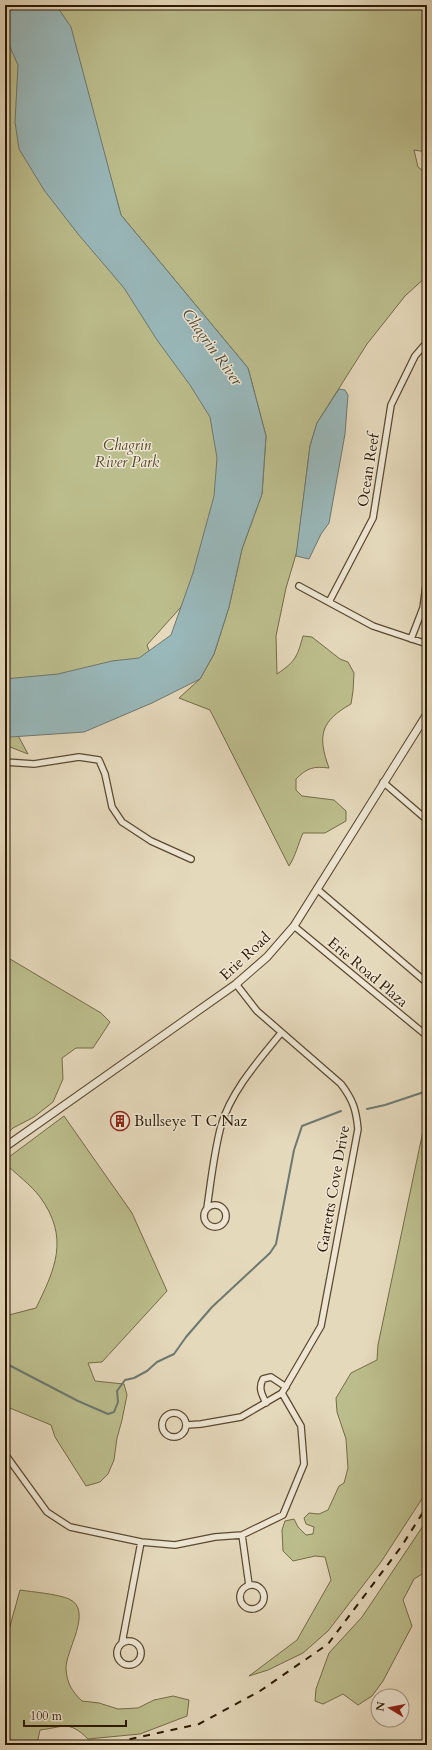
<svg xmlns="http://www.w3.org/2000/svg" width="432" height="1750" viewBox="0 0 432 1750" font-family="Cardo,serif">
<style>
.green{fill:#bcbd8c;stroke:#746b47}
.water{fill:#99b8ba;stroke:#6d7870}
.lines{fill:none;stroke-linecap:round;stroke-linejoin:round}
.stream{stroke:#6d7870;stroke-width:2}
.minor-casing{stroke:#5a4930;stroke-width:8}
.tertiary-casing{stroke:#5a4930;stroke-width:9}
.minor{stroke:#eee6d3;stroke-width:5.5}
.tertiary{stroke:#eee6d3;stroke-width:7}
.rail{stroke:#2b1902;stroke-width:2;stroke-dasharray:7 7;stroke-linecap:butt}
.labels{text-anchor:middle;dominant-baseline:central;stroke-width:3;stroke-linejoin:round;paint-order:stroke}
.park-label{font-size:15px;font-style:italic;fill:#564a2b;stroke:#eee6d3}
.street-label{font-size:15px;fill:#2b1902;stroke:#eee6d3}
.poi-label{font-size:15px;fill:#2b1902;stroke:#eee6d3;text-anchor:start}
.water-label{font-size:16px;font-style:italic;fill:#4c4939;stroke:#eee6d3}
</style>
<rect width="100%" height="100%" fill="#e5d9bc"/>
<filter id="stains"><feTurbulence type="fractalNoise" baseFrequency=".005" numOctaves="4"/><feColorMatrix values="0 0 0 0 .2 0 0 0 0 .09 0 0 0 0 .02 0 0 0 .5 -.17"/></filter>
<radialGradient id="worn" r=".72"><stop offset=".6" stop-color="#630" stop-opacity="0"/><stop offset="1" stop-color="#630" stop-opacity=".3"/></radialGradient>
<path class="green" d="M5 5H427V152L414 150 418 167 427 174V276L405 296 367 344 317 423 310 446 297 551 286 588 276 636 277 674C296 661 297 657 303 636L312 637 340 659 348 662 354 673 353 691 351 704C321 721 317 735 329 768 313 766 307 768 296 779V790L302 796 334 800 346 811V821L325 833H303C298 844 296 855 289 866L210 710 179 698 200 679 214 654 229 607 242 549 262 494 266 436 248 368 121 215 110 175 82 192 239 366 214 570 147 645 160 680 9 719 28 754 5 745Z
M5 956 101 1013 110 1022 93 1048H76L62 1058 63 1079 53 1102 34 1117 13 1128 5 1136Z
M427 1112V1491L381 1562 328 1631 303 1653 268 1670 249 1676 297 1640 331 1580 325 1557 315 1556 293 1561 283 1551 282 1530 285 1521 294 1519 298 1527 306 1535 313 1534 314 1527 306 1524 304 1518 309 1513 319 1514 328 1510 339 1486 344 1483 348 1468 346 1439 337 1412 336 1398 351 1373 377 1360 378 1345Z
M64 1116 132 1213 167 1291 102 1362 88 1363 95 1381 124 1384 127 1395 122 1420 117 1438 114 1460 108 1474 100 1482 86 1486 55 1437 51 1425 5 1406V1316L36 1308C55 1269 70 1238 40 1197 31 1185 16 1174 5 1163V1160Z
M427 1520V1571L414 1579 403 1600 412 1626 383 1681 372 1696 358 1705 343 1694 323 1704 315 1701 316 1689 329 1653 362 1617Z
M20 1590C33 1592 58 1594 69 1599 94 1610 65 1651 66 1669 67 1684 72 1691 82 1701L99 1703 118 1709 138 1708 154 1700 173 1696 189 1700 187 1716 140 1734 88 1739C69 1720 64 1727 40 1730L37 1744 5 1745V1637H7Z"/>
<path class="water" d="M5 5H56L71 27 121 215 248 368 266 436 262 494 242 549 229 607 214 654 200 679 152 703 84 732 10 737 5 736V679L58 674 112 661 139 658 171 635 193 573 214 496 217 458 210 417 190 385 157 340 124 288 78 234 44 190 19 149 15 122 18 65 5 36Z
M339 389 345 390 348 395 345 434 329 523 321 534 309 559 296 556 310 446 317 423Z"/>
<g class="lines">
<path class="stream" d="M367 1109 385 1105 427 1091
M5 1363 78 1401 108 1414 114 1412 118 1402 117 1391 125 1380 134 1378 147 1371 157 1362 174 1354 186 1337 212 1307 270 1253 276 1244 294 1150 302 1126 341 1111"/>
<g class="minor-casing">
<path id="minor" d="M299 586 373 626 427 644
M329 602 373 518 391 405 415 356 427 342
M411 639 423 608 427 578
M5 762 34 764 79 757 99 760 105 774 112 807 122 822 151 841 191 859
M383 782 427 820
M317 889 427 983
M294 926 427 1036
M204 1216a11 11 0 1 1 22 0a11 11 0 1 1-22 0Z
M207 1208C211 1181 214 1152 221 1126 231 1091 259 1060 281 1033
M5 1257V1265
M266 1403C262 1395 258 1388 263 1379L271 1377 286 1387
M162 1425a12 12 0 1 1 24 0a12 12 0 1 1-24 0Z
M187 1425 201 1424 241 1417 282 1393
M5 1454 47 1512 70 1527 141 1542 175 1545 215 1537 242 1535 283 1515 304 1464 301 1426 282 1393 321 1326 358 1129C356 1109 353 1100 341 1084L257 1011 236 984
M242 1535 249 1585
M240 1597a12 12 0 1 1 24 0a12 12 0 1 1-24 0Z
M117 1653a12 12 0 1 1 24 0a12 12 0 1 1-24 0Z
M122 1643 141 1542
M426 1745 427 1740"/>
</g>
<g class="tertiary-casing">
<path id="tertiary" d="M5 1147 236 984 267 957 294 926 427 714"/>
</g>
<use href="#minor" class="minor"/>
<use href="#tertiary" class="tertiary"/>
<path class="rail" d="M88 1745 113 1743 199 1724 260 1691 328 1644 401 1547 427 1506"/>
</g>
<defs>
<g id="building-ring" transform="scale(1)"><circle r="9.5" fill="#eee6d3" stroke="#8f2418" stroke-width="1.5"/><path d="M-4-6H4V6H1V3H-1V6H-4ZM-2.5-4.3h1.7v1.8h-1.7ZM.8-4.3h1.7v1.8H.8ZM-2.5-1h1.7V.8h-1.7ZM.8-1h1.7V.8H.8Z" fill="#8f2418"/></g>
</defs>
<g fill-rule="evenodd">
<use href="#building-ring" x="120" y="1121"/>
</g>
<g class="labels">
<g class="park-label">
<text x="127" y="445">Chagrin<tspan x="127" dy="17">River Park</tspan></text>
</g>
<g class="street-label">
<text transform="translate(368 470) rotate(-81)">Ocean Reef</text>
<text transform="translate(245 956) rotate(-43)">Erie Road</text>
<text transform="translate(368 972) rotate(40)">Erie Road Plaza</text>
<text transform="translate(333 1189) rotate(-80)">Garretts Cove Drive</text>
</g>
<g class="poi-label">
<text x="134" y="1121">Bullseye T C Naz</text>
</g>
<g class="water-label">
<text transform="translate(212 347) rotate(54)">Chagrin River</text>
</g>
</g>
<rect width="432" height="1750" fill="none" stroke="#e5d9bc" stroke-width="20"/>
<rect x="6" y="6" width="420" height="1738" fill="none" stroke="#2b1902" stroke-width="2"/>
<rect x="10" y="10" width="412" height="1730" fill="none" stroke="#2b1902"/>
<g transform="translate(390 1708) rotate(280)"><circle r="19" fill="#eee6d3" stroke="#a0947f"/>
<path d="M0-3L7 15L0 10L-7 15Z" fill="#8f2418"/>
<text y="-6" font-size="11" font-weight="bold" text-anchor="middle" fill="#2b1902">N</text>
</g>
<path d="M24 1720v6h102v-6" fill="none" stroke="#2b1902" stroke-width="2"/>
<text x="30" y="1720" font-size="12" fill="#2b1902" stroke="#eee6d3" stroke-width="3" paint-order="stroke">100 m</text>
<rect width="100%" height="100%" filter="url(#stains)"/>
<rect width="100%" height="100%" fill="url(#worn)"/>
</svg>
